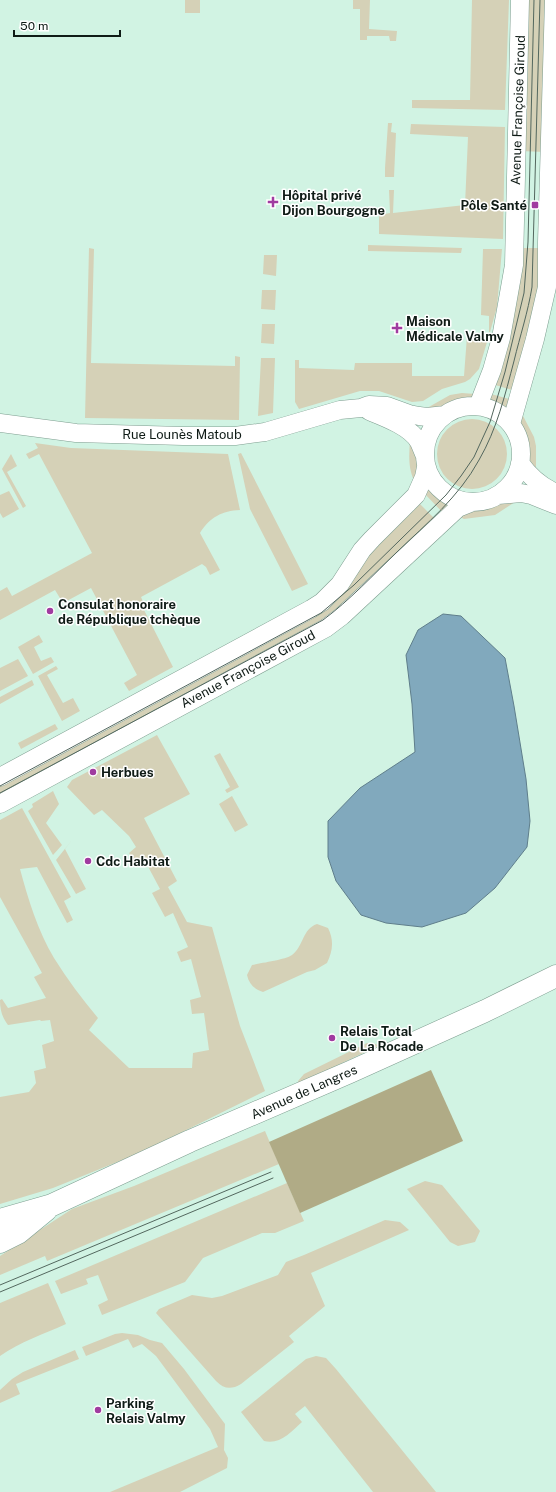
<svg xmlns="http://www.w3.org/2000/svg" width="556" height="1492" viewBox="0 0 556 1492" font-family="'Public Sans',sans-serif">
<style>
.green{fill:#d5d1b7}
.forest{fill:#b0ab86}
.water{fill:#81a9bd;stroke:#5f7e8b}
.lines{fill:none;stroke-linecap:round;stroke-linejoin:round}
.minor-casing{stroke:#7e9e90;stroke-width:19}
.major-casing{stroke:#7e9e90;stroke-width:23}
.minor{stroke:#fff;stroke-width:18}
.major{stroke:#fff;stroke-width:22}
.tram{stroke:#53675e;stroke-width:1}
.poi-dot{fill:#a03ba0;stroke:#fff;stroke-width:1.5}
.labels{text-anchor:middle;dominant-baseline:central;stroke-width:3;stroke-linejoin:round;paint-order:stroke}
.street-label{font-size:13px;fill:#0f1b16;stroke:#fff}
.poi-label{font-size:13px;font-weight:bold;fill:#0f1b16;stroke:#fff;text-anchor:start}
</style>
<rect width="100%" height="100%" fill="#d1f3e3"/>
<path class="green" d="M185 0H200V13H185Z
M353 0H370L369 29 397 31 396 41H390L389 36H367V40H360V9H353Z
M472 0H509L505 110 412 108V100H470Z
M524 0H549L545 152 520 151Z
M388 123H392L391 132 396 133 394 177H385V168Z
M411 124 505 127 503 239 379 234V215L390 213 389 190H394L393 213 465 205 468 137 410 134Z
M368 245 462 248 461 253 368 251Z
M89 248 94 249 91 363 235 366V356L240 357 239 420 85 418Z
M519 248H542L541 278 515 391 492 384Z
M483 249H502L497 307 490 332H489V316L481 315Z
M264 255H277L276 276 263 274Z
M262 290H276L275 310 261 309Z
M262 324H275L274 344 261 343Z
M467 336H477V342H487L479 369 470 379 465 382 442 389 423 401 412 402 379 391H360L299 409 295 402V360H299V368L354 370 355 363H412V376H464Z
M261 358H275L273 413 258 416Z
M462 393 475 394 469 399 435 412 427 408 450 395Z
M491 394 513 400 506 411 489 402Z
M521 412 534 437 536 446V468L527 459 526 443 520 426 519 416Z
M437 454a35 35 0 1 1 70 0a35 35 0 1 1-70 0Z
M410 441 419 462 414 480C408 468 409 454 410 441Z
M35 443 71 448 228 454 240 510C222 511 210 517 200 533L220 570 210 575 206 567 202 564 141 597 145 606 143 608 173 667 129 691 124 683 137 675 91 588 63 603 55 590 0 620V591L7 587 12 596 92 553 39 454 29 459 26 454 38 448Z
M241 453 308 584 292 591 250 509 238 454Z
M11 454 17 466 7 472 26 506 23 508 2 469Z
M428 487 444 500 451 504 445 515 423 492Z
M9 491 19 509 3 518 0 513V495Z
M417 501 438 522 341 611 0 798V782L303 620 360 564Z
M502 501 515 502 495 515 464 519 458 516 471 508 484 507Z
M39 635 43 642 34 647 41 661 51 657 54 662 33 674 18 647Z
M18 659 28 676 0 691V668Z
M56 666 58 669 47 675 63 703 73 698 80 711 62 721 38 676Z
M32 680 34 685 0 704V697Z
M55 724 58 729 21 749 18 743Z
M157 735 190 794 144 818 177 881 168 887 187 922 212 927 240 1026 265 1091 142 1152 53 1188 0 1204V1097L29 1092 36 1083 34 1071 46 1068 42 1045 54 1041 50 1020 41 1021 40 1020 8 1025C2 1017 0 1010 0 1000L2 999 8 1008 46 998 34 977 42 973 0 897V820L22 808 71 897 64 901 73 920 67 923 37 867 20 869C28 899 38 931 54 958 67 979 82 999 98 1018L89 1030 129 1068H192L193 1053 209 1050 204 1013 192 1014 190 1000 201 997 191 959 181 962 177 952 188 947 173 913 165 917 152 893 160 889 144 859 135 863 129 853 136 847 129 836 102 810 94 815 67 787 72 780Z
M220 753 239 787 227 793 225 790 230 787 214 756Z
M53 791 59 804 46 823 62 845 53 855 28 811 33 807 32 804Z
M232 796 248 825 235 832 219 804Z
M72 840 65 849 86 889 76 894 56 860Z
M317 924 328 928C334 940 333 951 327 963L315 970 307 972 263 992C254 989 249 984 247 975L252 965C260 963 285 960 292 955 304 946 302 929 317 924Z
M367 1043 376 1044 378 1046 300 1083 298 1082V1081L304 1074Z
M265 1131 279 1164 47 1261 45 1256 0 1275V1256L72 1209 134 1186Z
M425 1181 442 1185 480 1231 475 1242 458 1246 450 1242 407 1189Z
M287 1183 304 1221 275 1233H262L203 1258 185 1282 102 1315 98 1305 108 1300 98 1275 86 1279 88 1284 61 1294 55 1281Z
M385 1220 400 1222 409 1230 311 1273 325 1306 289 1336 294 1342 241 1384C231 1390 224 1389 216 1381L156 1313 159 1309 192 1295 212 1298 222 1296 278 1275 286 1262 304 1255Z
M48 1283 66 1324C44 1334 20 1342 0 1356V1303Z
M122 1333 138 1335 150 1340 162 1343 184 1369 225 1424 224 1450 228 1458 227 1468 180 1492H110L218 1447 210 1429 156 1356 142 1344 133 1348 128 1339 86 1356 82 1347 115 1334Z
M75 1350 79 1359 16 1384 20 1394 0 1403V1390L12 1379 23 1372Z
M316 1356 326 1358 336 1369 436 1492H373L305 1406 295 1414 302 1422C291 1432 280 1445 264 1441L241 1412 306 1359Z"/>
<path class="forest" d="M431 1070 463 1141 300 1213 269 1142Z"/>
<path class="water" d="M443 614 461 616 505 658 514 706 526 779 530 821 527 847 495 888 466 913 422 927 386 923 361 915 336 881 328 857V821L360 788 415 752 412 704 406 655 418 630Z"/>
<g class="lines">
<g class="minor-casing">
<path id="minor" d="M425 454a48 48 0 1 1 96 0a48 48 0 1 1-96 0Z
M478 406 492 370 501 338 514 265 520 0
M369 411C384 417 411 427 419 442 421 446 423 452 425 456
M0 423 76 433 183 436H235L265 432 340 410 361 408 369 405 387 406 409 414 419 416 427 417 445 415
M511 424 535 339 547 287V242L554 0
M520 463C530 477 540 486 556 493
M498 495 521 493 531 495 556 505
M0 777 311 609 322 602 340 584 362 550 372 539 416 495 424 477 426 467
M0 804 326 628 342 616 458 508 473 502"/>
</g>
<g class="major-casing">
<path id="major" d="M0 1220 52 1205 190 1141 350 1072 485 1011 556 976
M0 1242 18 1233 46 1210"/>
</g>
<use href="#minor" class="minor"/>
<use href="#major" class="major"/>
<path class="tram" d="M0 786 321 613 354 585 446 495 461 476 474 457 490 422 505 372 524 293 528 242 534 0
M0 793 323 620C350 600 373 575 397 552 426 524 459 497 479 460 497 429 505 395 514 361 520 336 528 312 532 287L540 0
M0 1285 271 1172
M0 1292 273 1178"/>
</g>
<g class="poi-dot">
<path d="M271 196h4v4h4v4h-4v4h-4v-4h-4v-4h4z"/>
<rect x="531" y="201" width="8" height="8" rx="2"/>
<path d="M395 322h4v4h4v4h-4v4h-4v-4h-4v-4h4z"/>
<circle cx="50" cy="611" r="4"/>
<circle cx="93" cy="772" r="4"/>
<circle cx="88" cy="861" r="4"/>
<circle cx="332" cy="1038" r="4"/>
<circle cx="98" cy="1410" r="4"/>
</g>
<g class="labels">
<g class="street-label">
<text transform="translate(518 110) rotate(-88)">Avenue Françoise Giroud</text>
<text x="182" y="434">Rue Lounès Matoub</text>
<text transform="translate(248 669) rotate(-28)">Avenue Françoise Giroud</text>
<text transform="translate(304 1092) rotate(-24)">Avenue de Langres</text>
</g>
<g class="poi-label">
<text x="282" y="195">Hôpital privé<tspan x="282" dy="15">Dijon Bourgogne</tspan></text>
<text x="527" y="205" text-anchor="end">Pôle Santé</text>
<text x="406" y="321">Maison<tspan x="406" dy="15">Médicale Valmy</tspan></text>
<text x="58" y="604">Consulat honoraire<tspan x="58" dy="15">de République tchèque</tspan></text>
<text x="101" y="772">Herbues</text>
<text x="96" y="861">Cdc Habitat</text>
<text x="340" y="1031">Relais Total<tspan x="340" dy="15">De La Rocade</tspan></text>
<text x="106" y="1403">Parking<tspan x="106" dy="15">Relais Valmy</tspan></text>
</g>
</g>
<path d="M14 30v6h106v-6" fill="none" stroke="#0f1b16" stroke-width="2"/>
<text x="20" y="30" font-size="12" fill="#0f1b16" stroke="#ffffff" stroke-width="3" paint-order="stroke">50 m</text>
</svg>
